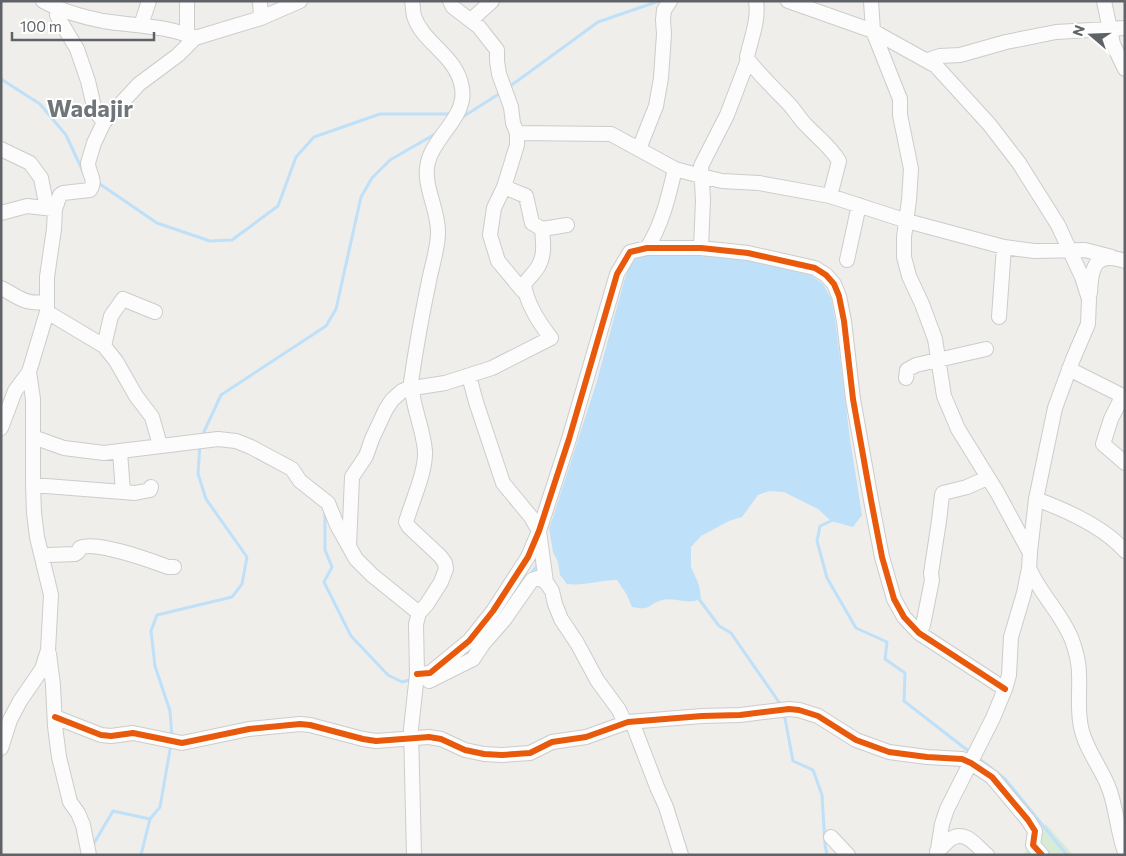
<svg xmlns="http://www.w3.org/2000/svg" width="1126" height="856" viewBox="0 0 1126 856" font-family="Commissioner,sans-serif">
<style>
.green{fill:#d8ebd6}
.water{fill:#bfe0f9}
.lines{fill:none;stroke-linecap:round;stroke-linejoin:round}
.stream{stroke:#bfe0f9;stroke-width:3}
.minor-casing{stroke:#cbcccc;stroke-width:16}
.minor{stroke:#fdfcfc;stroke-width:14}
.cycleway-casing{stroke:#fff;stroke-width:9}
.cycleway{stroke:#e8590c;stroke-width:6}
.labels{text-anchor:middle;dominant-baseline:central;stroke-width:4;stroke-linejoin:round;paint-order:stroke}
.district-label{font-size:24px;font-weight:bold;fill:#70757a;stroke:#fff}
</style>
<rect width="100%" height="100%" fill="#efeeea"/>
<path class="green" d="M1046 824 1073 855H1023Z"/>
<path class="water" d="M642 254 709 256 750 261 811 275 823 284 831 298 835 319 850 439 862 515 853 527 831 521 818 509 784 492 769 491 758 495 742 517 729 521 701 536 691 547V567L699 585 701 598C690 606 675 597 662 600 646 605 652 611 632 607L627 595 617 580C599 580 586 586 567 584L560 575 558 562 553 552 549 529 596 384 624 281 631 262Z"/>
<g class="lines">
<path class="stream" d="M1 79 40 104 66 135 85 176
M509 87 598 22 659 1
M461 118 502 92
M97 182 157 223 210 241 232 240 278 206 296 157 314 137 380 114H452
M202 436 221 395 326 326 336 309 361 197 372 178 390 160 437 133
M325 511V550L332 567 324 582 351 636 388 675 402 682 413 679
M831 521 820 526 817 541 827 578 856 628 887 642 885 659 905 673 904 701 971 753
M531 574 539 563
M699 599 719 626 731 633 781 705
M784 713 793 761 813 770 822 795 825 845 827 855
M172 737 170 711 155 666 151 631 157 615 232 597 242 584 247 557 206 499 198 474 200 444
M978 758 991 768
M996 772 1005 779 1067 855
M93 845 113 811 150 819
M141 855 150 819 160 807 171 744"/>
<g class="minor-casing">
<path id="minor" d="M43 1C61 11 83 17 103 21 133 26 166 25 195 38
M187 1V35
M260 1 261 18
M412 1C413 6 413 12 414 16 423 44 457 55 462 88 467 117 434 136 428 162 422 185 439 210 438 233 438 248 432 265 429 281 422 314 416 348 411 382 412 406 423 427 425 451 426 472 412 501 406 522L409 527 440 556 445 563 446 569 441 582 427 604 419 613 416 624 417 674 411 729 414 855
M450 1 453 7 479 27 497 50V61L499 74 511 107 513 123 517 133V145L504 187 494 208 490 235 498 261 523 291 525 292
M788 1 873 31 936 66 989 124 1019 163 1058 225 1082 277 1089 299 1088 324 1073 359 1055 408 1036 499 1030 552
M871 1 873 31 900 99V115L911 169 909 200 904 237V257L909 276 922 304 935 339 944 396 958 429 997 492 1030 553 1029 568 1024 593 1011 637 1009 675 1005 689 993 718 947 809 942 824 937 855
M1104 1 1113 44 1125 69
M58 9 57 15 59 19 77 49 88 81 95 111 104 122
M471 20 492 1
M141 25 149 1
M748 60C761 76 774 89 788 103 794 109 799 118 805 124 817 137 830 146 839 161L830 196
M928 60 940 56 960 55 1006 42 1056 32 1125 28
M517 133 611 134 675 169 701 176 722 181 759 183 830 196 907 221 1004 247 1034 251 1085 250 1112 257
M1 149 30 163 41 178 47 208
M639 149 656 106 661 78 664 34 663 20 664 10 670 1
M504 187 526 196 532 223 542 229 567 225
M1 213 27 206 54 209
M647 248C662 225 669 195 675 169
M701 248 703 200 701 166 727 115 748 60 747 57C751 38 759 21 756 1
M847 260 859 205
M1 288C19 297 25 305 46 302
M1090 293C1091 267 1095 251 1125 261
M47 312 104 346 116 361 136 396 152 417 160 445
M999 317 1004 247
M104 346 111 316 123 299 155 312
M1069 369 1125 397
M469 376 476 402 503 483 531 517 539 531 546 582
M906 378 907 370 916 365 986 349
M1123 395 1111 419 1103 444 1125 463
M1 428 15 391 29 372
M33 437 64 448 104 453 218 439 236 441 251 447 292 469 300 481 328 503 337 525 356 559 372 575 419 613
M120 452 123 492
M33 485 123 492 135 493 150 490 151 487
M1036 499C1066 510 1104 527 1125 551
M349 546 352 477 366 456 372 439 386 409 392 400 402 391 407 389 445 383 492 368 551 338C540 324 527 303 524 285 528 278 535 273 539 265 545 254 543 241 542 229
M43 557 49 555 75 554 78 552 80 548C94 540 152 561 168 567H174
M1029 568C1040 594 1062 614 1072 640 1076 651 1079 662 1079 674 1080 692 1077 709 1081 727 1085 748 1100 766 1108 786 1116 804 1117 831 1125 852
M919 633 923 625 932 580 931 573 939 521 942 495 943 493 967 487 987 478
M49 654 53 685 55 726 59 757 70 802 78 813 83 825 89 855
M417 674 430 673 469 641 493 611 528 557 539 531 569 439 617 274 630 252 647 248H701L748 253 815 268 826 275 834 284 839 296 844 321 853 399 871 500 882 557 894 599 904 617 919 633 1005 689
M429 681 473 659 483 644 504 620 532 580 538 578 546 582 552 591 555 604 561 619 577 643 597 680 619 710 625 723
M55 717 101 735 111 736 133 733 182 743 249 729 300 724 310 725 363 739 376 741 429 737 441 739 465 750 484 754 502 755 530 753 552 742 586 737 628 722 702 716 740 715 789 709 799 710 818 716 856 740 889 752 927 757 962 759 971 763 992 777 1028 820 1035 831 1033 845 1042 855
M632 722 657 787 666 807 681 855
M1 748 10 720 20 701 42 669 48 650 51 595 37 537 34 513 33 485V399L29 372 47 312V277L54 229 55 209 60 195 63 193 90 190C97 179 88 174 88 163L94 143 104 122 139 84 178 55 195 38 261 18 300 1
M831 837 848 855
M937 851C942 848 945 844 949 840 965 828 976 846 987 855"/>
</g>
<use href="#minor" class="minor"/>
<g class="cycleway-casing">
<path id="cycleway" d="M417 674 430 673 469 641 493 611 528 557 539 531 569 439 617 274 630 252 647 248H701L748 253 815 268 826 275 834 284 839 296 844 321 853 399 871 500 882 557 894 599 904 617 919 633 1005 689
M55 717 101 735 111 736 133 733 182 743 249 729 300 724 310 725 363 739 376 741 429 737 441 739 465 750 484 754 502 755 530 753 552 742 586 737 628 722 702 716 740 715 789 709 799 710 818 716 856 740 889 752 927 757 962 759 971 763 992 777 1028 820 1035 831 1033 845 1042 855"/>
</g>
<use href="#cycleway" class="cycleway"/>
</g>
<g class="labels">
<g class="district-label">
<text x="90" y="107">Wadajir</text>
</g>
</g>
<rect width="1126" height="856" fill="none" stroke="#5f6368" stroke-width="5"/>
<g transform="translate(1091 35) rotate(289)" stroke="#ffffff" stroke-width="4" paint-order="stroke">
<path d="M0-4L9 19L0 12L-9 19Z" fill="#5f6368"/>
<text y="-8" font-size="14" font-weight="bold" text-anchor="middle" fill="#5f6368">N</text>
</g>
<path d="M12 32v8h142v-8" fill="none" stroke="#5f6368" stroke-width="2.5"/>
<text x="20" y="32" font-size="15" fill="#5f6368" stroke="#ffffff" stroke-width="4" paint-order="stroke">100 m</text>
</svg>
